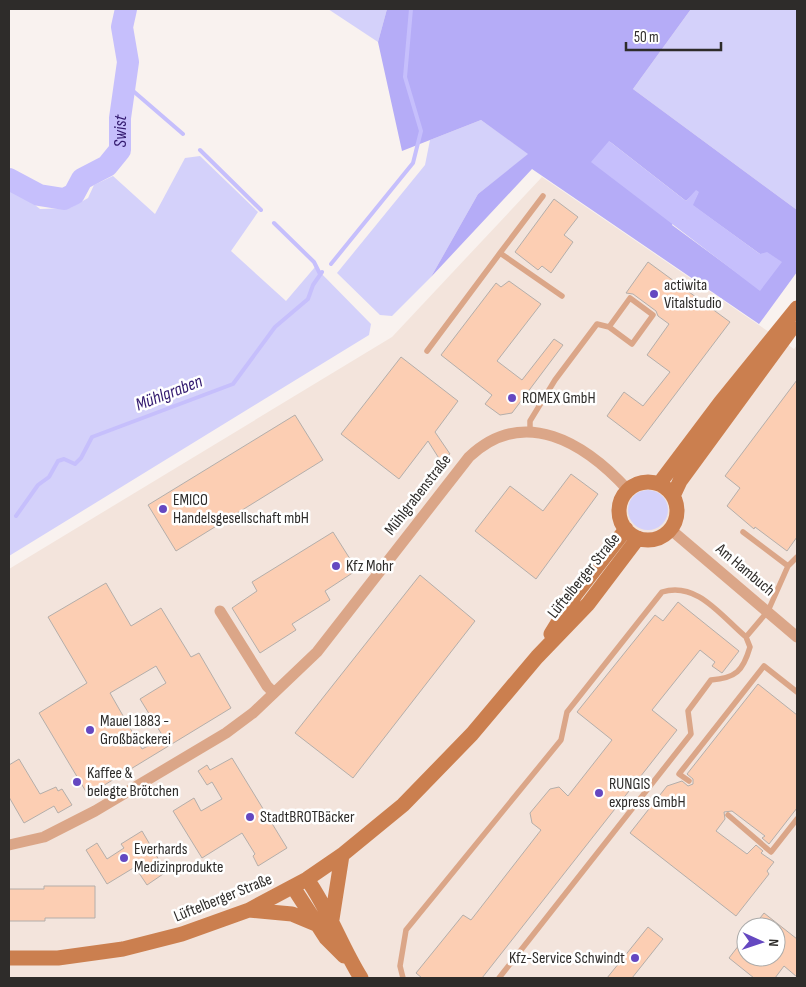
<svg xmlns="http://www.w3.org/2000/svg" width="806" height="987" viewBox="0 0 806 987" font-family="'Sofia Sans Condensed',sans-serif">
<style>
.built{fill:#f3e4dc;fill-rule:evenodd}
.green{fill:#d4d1fa}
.forest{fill:#b5acf7;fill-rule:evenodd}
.water{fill:#c6bffc}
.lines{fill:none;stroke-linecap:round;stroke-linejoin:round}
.stream{stroke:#c6bffc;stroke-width:4}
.river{stroke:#c6bffc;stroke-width:22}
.building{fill:#fcceb3;stroke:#b4aeaa;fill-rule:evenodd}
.service{stroke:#dba688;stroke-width:5.5}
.minor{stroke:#dba688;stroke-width:11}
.secondary{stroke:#cb7f4f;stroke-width:15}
.poi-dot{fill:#6548c1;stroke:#fff;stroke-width:2}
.labels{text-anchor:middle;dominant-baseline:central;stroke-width:5;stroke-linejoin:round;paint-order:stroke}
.poi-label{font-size:16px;fill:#2e2c2a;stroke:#fff;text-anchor:start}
.street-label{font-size:16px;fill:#2e2c2a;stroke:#fff}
.water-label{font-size:18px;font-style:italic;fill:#331a6f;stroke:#fff}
</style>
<rect width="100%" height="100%" fill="#f9f2ef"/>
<path class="built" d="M542 177 794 349 797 345V978H9V569L392 337ZM746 927H776V957H746Z"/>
<path class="green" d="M328 9H387L378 42Z
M691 9H797V210L633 89Z
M481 120 529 154 478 194 431 277 392 316 380 315 337 273 425 165 430 140Z
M200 156 258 212 231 251 286 301 315 267 371 324 369 335 9 556V188L20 193 40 209 70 208 88 198 94 185 113 176 155 214 185 158Z
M628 510a20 20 0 1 1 40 0a20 20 0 1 1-40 0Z"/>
<path class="forest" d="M387 9H691L633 89 797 210V272L759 324 532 169 431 277 478 194 528 154 481 120 402 151 378 42ZM609 141 686 201 697 191 698 193 692 205 760 254 751 283 672 225 673 223Z"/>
<path class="water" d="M609 141 686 201 696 190 699 192 693 205 760 254 767 252 782 262 760 291 591 162Z"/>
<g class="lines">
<path class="stream" d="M125 84 183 134
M200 150 261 210
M274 223 314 262 320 274
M331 264 413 163 421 131 405 77 411 9
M16 516 38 485 49 477 58 461 64 459 75 464 81 458 92 437 233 384 275 327 308 299 313 285 322 272"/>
<path class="river" id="s1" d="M9 179 39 195 64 199 74 194 82 179 107 166 120 150V118L128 62 122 27 126 9"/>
</g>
<path class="building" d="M554 199 578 217 564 235 573 242 551 273 542 266 538 270 515 252Z
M648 262 730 322 640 441 607 416 624 392 643 406 670 372 647 355 669 324 658 316 656 311 633 294 626 293Z
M509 281 541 304 497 361 522 380 554 339 563 345 512 413 500 415 485 404 492 395 441 355 496 283 501 287Z
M401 357 458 401 435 432 450 454 440 460 428 441 399 479 341 434Z
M797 380V537L787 551 755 527 754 529 727 506 740 488 725 476Z
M295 415 323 460 176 551 148 505Z
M571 474 598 494 536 579 475 531 510 486 543 511Z
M333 532 357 570 325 591 330 600 292 624 296 630 260 653 232 608 257 591 252 582Z
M420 575 475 621 353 778 295 733Z
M106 583 131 626 161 608 191 657 199 653 231 708 88 795 39 713 87 683 48 617ZM156 666 166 683 140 699 164 738 142 749 110 693Z
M678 602 739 651 722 673 712 666 715 662 700 650 652 710 677 730 482 978H422L416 973 463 915 471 920 541 830 532 823 530 813 550 789 559 787 568 796 612 740 577 712 655 615 663 621Z
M758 684 797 715V808L769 844 762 838 765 836 732 811 724 812 725 819 716 831 747 854 756 845 763 851 761 853 774 862 767 871 769 874 736 916 630 833 667 786 682 781 688 786 693 784V779L687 774Z
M232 758 287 848 258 866 253 856 255 854 242 833 202 858 173 811 194 798 201 811 222 799 212 782 207 785 198 771 207 765 210 770Z
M19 759 40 794 56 787 58 791 62 789 72 805 58 813 54 806 24 823 9 797V765Z
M142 831 166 872 147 885 135 867 107 884 86 850 97 843 107 859 124 848 121 844Z
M44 886H95V918H45V921H9V889H44Z
M764 913 797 939V977L784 966 775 978H754L729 958 746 936V957H776V927H753Z
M648 927 663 939 632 978H607Z"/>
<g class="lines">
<path class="service" d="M500 253 543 196
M427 351 500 253 562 296
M530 432V421L555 380 597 324 609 327 630 298 653 315 632 344 609 327
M788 566 797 557
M689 781 679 774 764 666 797 692
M728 815 771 852 797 819
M403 978 400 966 406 930 561 740 567 712 662 592C697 581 721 616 746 637L768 611 788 566 743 532
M499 978 691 734 688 711 711 680C736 678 743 671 750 647L746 637"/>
<path class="minor" d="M670 529 797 637
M220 611 267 686 274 693
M9 845 44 837 95 811 226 733 253 713 317 652 469 457C524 405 585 443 628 490"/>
<path class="secondary" d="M619 511a29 29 0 1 1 58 0a29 29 0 1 1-58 0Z
M659 484 720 403 797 308
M673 496 680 481 792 328
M551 634 575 595 626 529
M307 879C329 910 341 946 361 978
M293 887 326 938 344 956
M249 910 292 914 316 924
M332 919 342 855
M9 958H58L123 949 182 934 249 910 307 879 342 855 403 805 472 734 537 657 588 604 638 538"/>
</g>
<g class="poi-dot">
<circle cx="654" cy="294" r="5"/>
<circle cx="512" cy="398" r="5"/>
<circle cx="163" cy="509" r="5"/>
<circle cx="336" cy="566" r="5"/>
<circle cx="90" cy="730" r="5"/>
<circle cx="77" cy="782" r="5"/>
<circle cx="599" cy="793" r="5"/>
<circle cx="250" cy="817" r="5"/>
<circle cx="124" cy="858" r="5"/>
<circle cx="635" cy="958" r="5"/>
</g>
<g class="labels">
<g class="poi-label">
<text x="664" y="285">actiwita<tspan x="664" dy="18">Vitalstudio</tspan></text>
<text x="522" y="398">ROMEX GmbH</text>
<text x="173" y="500">EMICO<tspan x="173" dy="18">Handelsgesellschaft mbH</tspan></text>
<text x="346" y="566">Kfz Mohr</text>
<text x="100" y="721">Mauel 1883 -<tspan x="100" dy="18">Großbäckerei</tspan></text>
<text x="87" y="773">Kaffee &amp;<tspan x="87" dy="18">belegte Brötchen</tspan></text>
<text x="609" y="784">RUNGIS<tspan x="609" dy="18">express GmbH</tspan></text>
<text x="260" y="817">StadtBROTBäcker</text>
<text x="134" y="849">Everhards<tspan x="134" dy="18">Medizinprodukte</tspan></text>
<text x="625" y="958" text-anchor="end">Kfz-Service Schwindt</text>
</g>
<g class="street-label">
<text transform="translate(418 495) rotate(-52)">Mühlgrabenstraße</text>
<text transform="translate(745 570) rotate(40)">Am Hambuch</text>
<text transform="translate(584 576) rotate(-51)">Lüftelberger Straße</text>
<text transform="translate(223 898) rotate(-22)">Lüftelberger Straße</text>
</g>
<g class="water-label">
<text stroke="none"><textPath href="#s1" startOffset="155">Swist</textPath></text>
<text transform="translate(169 393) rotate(-21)">Mühlgraben</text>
</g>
</g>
<rect width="806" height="987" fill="none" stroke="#2e2c2a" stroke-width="20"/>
<g transform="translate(761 942) rotate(93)"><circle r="24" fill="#ffffff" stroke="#ababaa"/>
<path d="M0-4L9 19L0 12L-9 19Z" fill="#6548c1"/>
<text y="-8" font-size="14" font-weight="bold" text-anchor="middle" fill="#2e2c2a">N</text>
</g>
<path d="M626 42v8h95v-8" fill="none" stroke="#2e2c2a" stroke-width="2.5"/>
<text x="634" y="42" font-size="15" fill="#2e2c2a" stroke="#ffffff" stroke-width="4" paint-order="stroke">50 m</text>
</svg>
